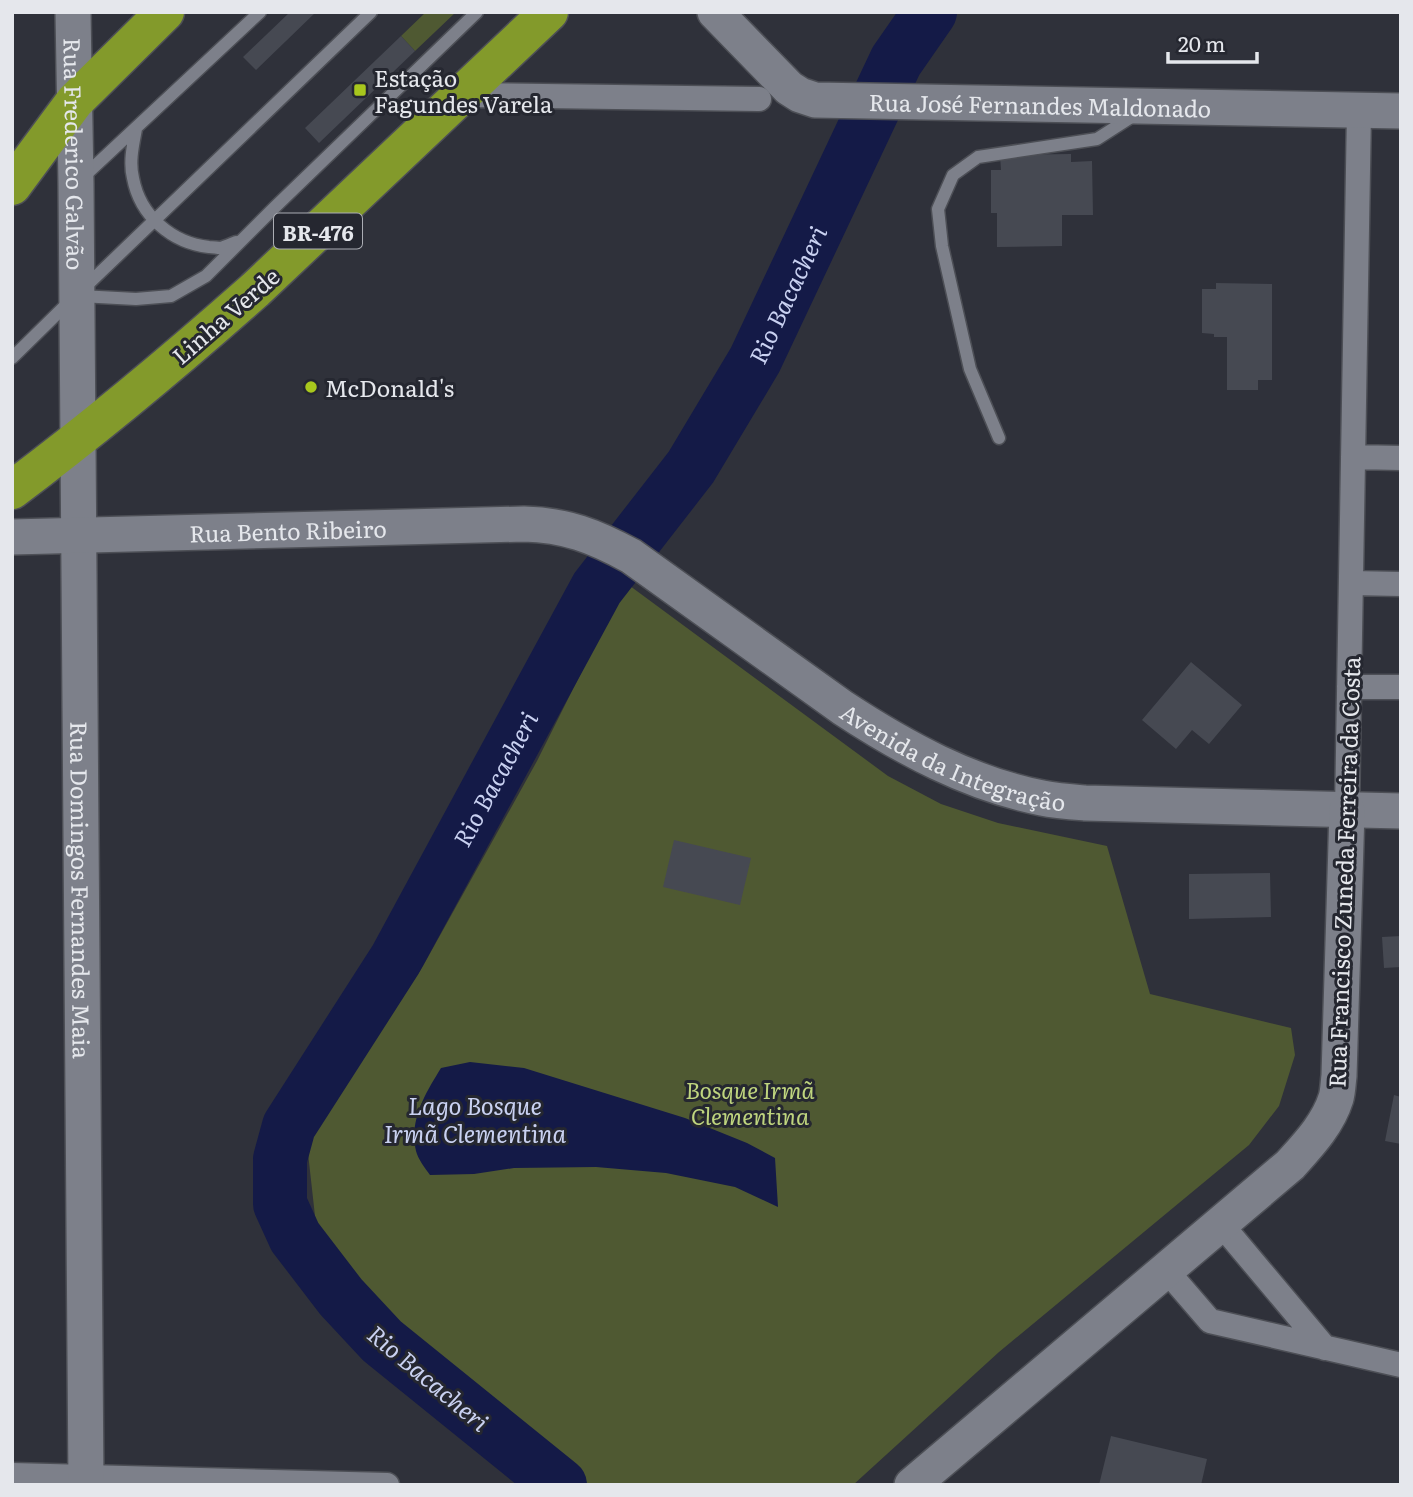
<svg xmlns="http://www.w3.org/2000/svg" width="1413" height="1497" viewBox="0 0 1413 1497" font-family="Literata,serif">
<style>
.green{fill:#4f5932}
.water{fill:#141a47}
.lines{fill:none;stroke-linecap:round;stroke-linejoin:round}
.river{stroke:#141a47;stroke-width:54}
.building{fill:#464952}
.lane-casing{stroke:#4d4f56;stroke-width:15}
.street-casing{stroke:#4d4f56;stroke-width:27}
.secondary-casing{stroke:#4d4f56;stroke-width:38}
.highway-casing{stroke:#4d4f56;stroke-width:41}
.lane{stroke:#7d808a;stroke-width:12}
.street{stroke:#7d808a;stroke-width:24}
.secondary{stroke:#7d808a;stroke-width:35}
.highway{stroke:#839a2b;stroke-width:38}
.poi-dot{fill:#a8c71d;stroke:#252730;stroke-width:2.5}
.labels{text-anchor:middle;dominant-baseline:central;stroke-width:6;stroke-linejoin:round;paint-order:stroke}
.shield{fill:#252730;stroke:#abadb4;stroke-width:2}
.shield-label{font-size:21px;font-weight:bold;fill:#e5e7ec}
.poi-label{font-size:23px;fill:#e5e7ec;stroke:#252730;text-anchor:start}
.street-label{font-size:23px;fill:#e5e7ec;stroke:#252730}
.park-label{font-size:23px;font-style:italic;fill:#bfd57e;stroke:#252730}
.water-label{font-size:24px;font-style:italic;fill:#c9d1f1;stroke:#252730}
</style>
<rect width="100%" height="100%" fill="#2f313a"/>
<path class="green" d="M426 12H456L415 51 401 36Z
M626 583 888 776 941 804 998 823 1107 846 1150 994 1291 1028 1295 1055 1279 1106 1249 1145 999 1352 853 1485H572L405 1335 317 1234 307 1144 423 966 537 761Z"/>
<path class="water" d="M470 1062 524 1068 685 1118 747 1143 775 1158 778 1207 735 1187 666 1173 596 1167 514 1168 474 1174 430 1175C425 1168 418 1159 416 1151 409 1120 425 1094 441 1068Z"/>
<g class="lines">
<path class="river" id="s1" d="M560 1485 382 1341 341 1297 295 1237 280 1204V1159L289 1126 396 959 597 588 691 467 755 360 896 61 930 12"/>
</g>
<path class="building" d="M290 12H316L256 70 243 57Z
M401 36 415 51 319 143 305 128Z
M1071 154V162L1092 161 1093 215H1062V246L997 247V213H991V170H1001L1000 155Z
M1216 283 1272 284V380H1258V390H1227V337H1214V334L1202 333V289H1216Z
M1191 662 1242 705 1209 744 1192 730 1176 749 1142 720Z
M674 840 751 858 740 905 663 887Z
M1270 873 1271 917 1189 919V874Z
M1401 936V967L1384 968 1382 937Z
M1394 1095 1401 1097V1144L1385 1141Z
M1111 1436 1207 1459 1201 1485H1099Z"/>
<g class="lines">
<g class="lane-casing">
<path id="lane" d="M136 129C133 145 129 162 133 178 140 216 172 243 209 247 213 247 217 248 220 248 225 247 231 244 236 242
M81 179 260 12
M83 289 371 12
M80 296 136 299 171 296 206 276 275 207 477 12
M12 358 69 302
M999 438 970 369 942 246 938 209 953 175 978 157 1097 139 1136 114"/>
</g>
<g class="street-casing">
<path id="street" d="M464 95 759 99
M1353 457 1401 458
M1351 583 1401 584
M1349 687H1401
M1347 810 1359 111
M1221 1224 1325 1348
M1166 1270 1210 1321 1401 1365
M12 1475 387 1485"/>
</g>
<g class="secondary-casing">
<g id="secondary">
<path id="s2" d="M73 12 76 184 86 1485"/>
<path id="s3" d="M715 12 789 88 800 95 815 100 1401 111"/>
<path id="s4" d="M12 537 524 524C566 525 594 536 631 556L843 708C904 748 970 784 1042 798 1056 801 1071 802 1085 803L1401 811"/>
<path d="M912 1485 1290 1165C1308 1145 1328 1124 1336 1098 1338 1091 1338 1083 1339 1076L1347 810"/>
</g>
</g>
<g class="highway-casing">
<path id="highway" d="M12 186 75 101 165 12
M12 490C96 427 176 360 255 290L549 12"/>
</g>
<use href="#lane" class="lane"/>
<use href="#street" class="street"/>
<use href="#secondary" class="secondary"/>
<use href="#highway" class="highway"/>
</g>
<g class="poi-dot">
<rect x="353" y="83" width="14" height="14" rx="3.5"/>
<circle cx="311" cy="387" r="7"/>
</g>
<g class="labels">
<rect class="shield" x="274" y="213.5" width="88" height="35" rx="5"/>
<g class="shield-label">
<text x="318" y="231">BR-476</text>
</g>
<g class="poi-label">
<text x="374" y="77">Estação<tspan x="374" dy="26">Fagundes Varela</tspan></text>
<text x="325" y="387">McDonald's</text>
</g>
<g class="street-label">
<text stroke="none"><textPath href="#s3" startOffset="360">Rua José Fernandes Maldonado</textPath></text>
<text stroke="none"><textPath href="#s2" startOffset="142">Rua Frederico Galvão</textPath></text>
<text transform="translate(225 315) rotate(-41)">Linha Verde</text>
<text stroke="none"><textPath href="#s4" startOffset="276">Rua Bento Ribeiro</textPath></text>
<text stroke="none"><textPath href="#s4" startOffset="1008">Avenida da Integração</textPath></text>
<text transform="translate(1343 872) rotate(-88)">Rua Francisco Zuneda Ferreira da Costa</text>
<text stroke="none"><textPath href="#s2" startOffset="878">Rua Domingos Fernandes Maia</textPath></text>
</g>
<g class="park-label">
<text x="750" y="1089">Bosque Irmã<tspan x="750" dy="26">Clementina</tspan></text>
</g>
<g class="water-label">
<text stroke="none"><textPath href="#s1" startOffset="1451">Rio Bacacheri</textPath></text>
<text stroke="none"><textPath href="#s1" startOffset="884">Rio Bacacheri</textPath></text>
<text x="475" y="1104">Lago Bosque<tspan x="475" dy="28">Irmã Clementina</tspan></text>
<text transform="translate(429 1377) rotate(40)">Rio Bacacheri</text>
</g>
</g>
<rect width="1413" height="1497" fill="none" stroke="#e5e7ec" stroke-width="28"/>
<path d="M1168 52v10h89v-10" fill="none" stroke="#e5e7ec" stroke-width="3.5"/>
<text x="1178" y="52" font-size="21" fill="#e5e7ec" stroke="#252730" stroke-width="5" paint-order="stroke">20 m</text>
</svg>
